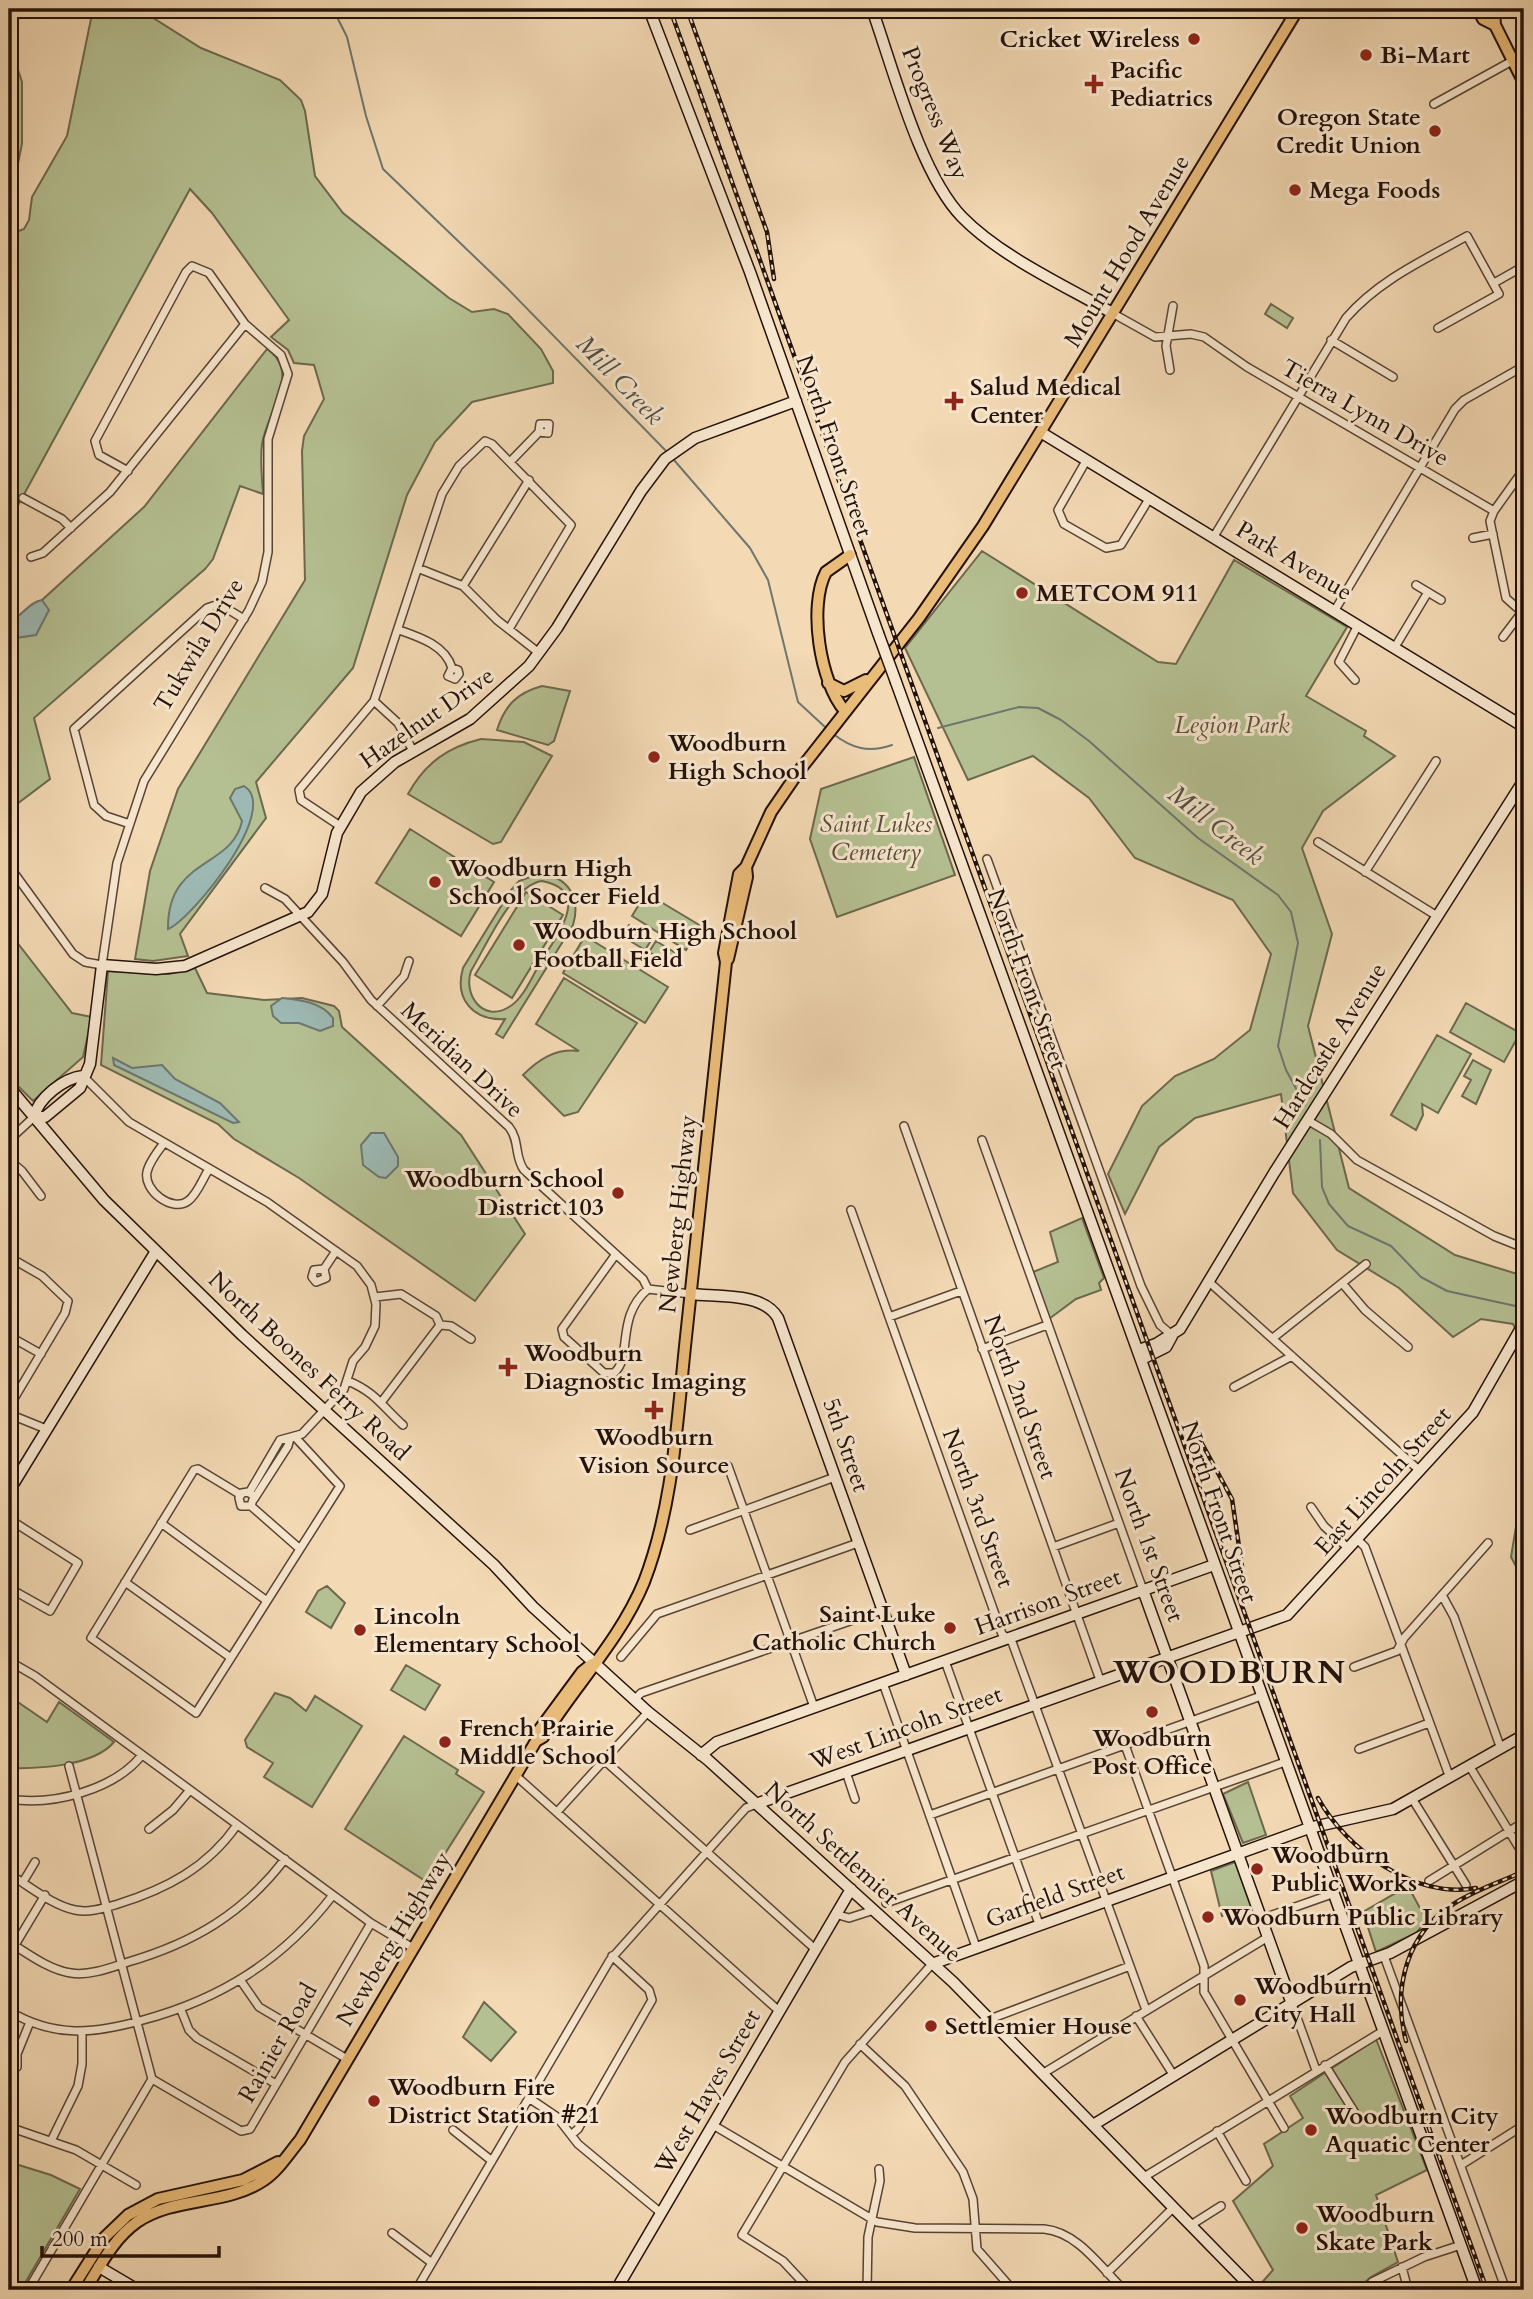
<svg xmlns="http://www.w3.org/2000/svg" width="1533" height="2299" viewBox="0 0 1533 2299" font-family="Cardo,serif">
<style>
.green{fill:#b5c092;stroke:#6c684e;stroke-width:2;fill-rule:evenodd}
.water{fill:#9db9b3;stroke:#6d766f;stroke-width:2}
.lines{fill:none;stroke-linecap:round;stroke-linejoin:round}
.stream{stroke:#6d766f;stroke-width:2}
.street-casing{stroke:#584334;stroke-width:10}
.secondary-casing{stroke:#241109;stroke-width:13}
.primary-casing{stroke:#241109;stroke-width:14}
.street{stroke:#f7e6ce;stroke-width:7}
.secondary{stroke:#f7e6ce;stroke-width:10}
.primary{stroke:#eabc7a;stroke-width:10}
.rail-casing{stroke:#241109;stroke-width:4.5}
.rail{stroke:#f7e6ce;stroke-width:2;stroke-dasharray:5;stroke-linecap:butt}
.secondary-bridge-casing{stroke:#241109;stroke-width:13;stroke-linecap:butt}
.secondary-bridge{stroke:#f7e6ce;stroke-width:10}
.poi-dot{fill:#8f2418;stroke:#f7e6ce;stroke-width:2.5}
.labels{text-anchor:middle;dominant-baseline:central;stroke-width:6;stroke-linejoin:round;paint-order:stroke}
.poi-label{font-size:24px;font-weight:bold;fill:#241109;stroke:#f7e6ce;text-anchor:start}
.street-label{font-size:24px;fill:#241109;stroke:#f7e6ce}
.park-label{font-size:24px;font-style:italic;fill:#574e39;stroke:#f7e6ce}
.water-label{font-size:26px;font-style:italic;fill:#4e4c44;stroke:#f7e6ce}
.district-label{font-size:32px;font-weight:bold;letter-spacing:2px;fill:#241109;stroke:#f7e6ce}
</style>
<rect width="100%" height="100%" fill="#f3d9b4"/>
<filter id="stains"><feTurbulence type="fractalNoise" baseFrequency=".00286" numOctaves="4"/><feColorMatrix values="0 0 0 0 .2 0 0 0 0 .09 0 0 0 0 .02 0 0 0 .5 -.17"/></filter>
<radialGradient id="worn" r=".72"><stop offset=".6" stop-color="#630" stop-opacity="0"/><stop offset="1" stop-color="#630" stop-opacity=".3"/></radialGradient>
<path class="green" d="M93 9H139L201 48 280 80 301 100 305 111 315 176 343 213 449 298 472 312 494 309 508 314 541 349 553 371V383L472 402 435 442 407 495 353 668 256 782 266 818 180 934 188 956 153 961 135 959 150 871 178 789 305 580 302 451 304 436 324 399 314 365 294 363 288 350 271 337 289 320 212 213 190 189 9 522V217L13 227 19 231 24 229 29 220 32 197 67 136Z
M9 43 22 82V144L9 207Z
M1271 304 1293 318 1287 328 1265 314Z
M267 349C302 373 267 412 262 444 260 461 262 478 263 494L240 486 213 559 205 569 34 718 50 779 9 810V621C23 617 27 603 42 600L144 507Z
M982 551 1158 662 1176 664 1234 560 1347 627 1306 696 1366 731 1364 736 1395 756 1323 811 1302 848 1332 934 1308 1026 1349 1188 1455 1255 1524 1276V1344L1513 1324 1481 1319 1453 1337 1399 1288 1337 1250 1293 1193 1281 1094 1195 1118 1159 1147 1125 1214 1108 1174 1142 1106 1175 1076 1214 1059 1250 1030 1271 954 1233 900 1135 858 1089 798 1033 756 968 780 905 648Z
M542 686 570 691 554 741 548 745 497 730C505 705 517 693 542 686Z
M481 739 524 742 552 756 501 842 493 844 408 794C425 763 448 747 481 739Z
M914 757 955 875 837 917 810 839 821 789Z
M410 829 494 882 461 936 376 883Z
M541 873C569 878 581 898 573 925L503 1038 496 1034 505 1019C473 1021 454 999 463 968L511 890 519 881ZM542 881C594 891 555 938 540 963 532 977 523 999 509 1007 483 1023 463 995 471 971 486 946 512 885 542 881Z
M526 892 563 915 512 998 475 975Z
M646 893 701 926 686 950 632 916Z
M629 925 652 939 645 950 622 936Z
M9 932 72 1013 92 1017 83 1057 33 1101 9 1077Z
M585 936 668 987 645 1023 563 973Z
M656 941 679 955 672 966 649 952Z
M195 968 207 993 264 1000 302 998 334 1006 339 1011 342 1027 461 1135 525 1234 475 1301 299 1178 234 1139 218 1124 101 1065 108 971 169 974Z
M564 978 637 1023 578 1112 564 1116 523 1075C539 1059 556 1048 579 1051L536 1024Z
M1466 1003 1520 1033 1504 1062 1450 1032Z
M1437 1035 1471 1054 1438 1113 1422 1104 1423 1115 1416 1130 1391 1115Z
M1473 1060 1491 1070 1476 1104 1462 1096 1471 1080 1464 1076Z
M1082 1218 1104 1278 1099 1283 1101 1290 1076 1299 1049 1319 1033 1272 1058 1262 1050 1232Z
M1524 1478V1581L1511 1557Z
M327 1586 345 1603 331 1628 306 1612 318 1591Z
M406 1665 440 1685 425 1710 391 1690Z
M275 1693 290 1698 306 1711 315 1696 362 1726 312 1807 264 1777 273 1763 247 1747 245 1740Z
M9 1696 47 1722 59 1702 114 1742C94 1766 39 1769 9 1768Z
M404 1736 458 1770 456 1774 484 1792 427 1882 345 1829Z
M1248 1782 1266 1835 1243 1843 1223 1794Z
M1235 1862 1251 1907 1222 1916 1211 1871Z
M1408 1886 1427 1921 1416 1933 1376 1952 1363 1912Z
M484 2002 516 2032 491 2061 463 2037Z
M1376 2039 1427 2170 1376 2195 1398 2262 1371 2277 1356 2290H1260L1258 2287 1273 2270 1233 2201 1273 2166 1264 2144 1303 2118 1290 2096Z
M9 2162 51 2175 80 2189 21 2290H9Z"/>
<path class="water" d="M42 600 49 610 36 635 16 638 9 654V621C23 617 27 603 42 600Z
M244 786C282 809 191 920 168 929 167 857 232 869 242 821L230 798 235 789Z
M282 998C301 1000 321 1002 333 1018V1026L320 1031 299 1023H281L273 1016 271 1006Z
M113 1058 132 1068 162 1065 175 1079 220 1103 239 1122 233 1123 114 1065Z
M371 1133H384L398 1157V1166L386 1178 379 1177 363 1165 361 1145Z"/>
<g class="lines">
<path class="stream" d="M333 9 347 37 366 116 383 169 505 286 668 453
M674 460 750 548 768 580 798 702 825 727
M938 728 1019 707 1038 708 1061 720 1089 741 1198 838 1278 895 1291 912 1298 943 1278 1046 1286 1070 1305 1105
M832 733C852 749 869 753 892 745
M1320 1140 1322 1187 1329 1204 1348 1226 1391 1246 1421 1277 1447 1291 1520 1307"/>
<g class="street-casing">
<path id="street" d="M1434 104 1512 61
M1494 283 1524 266
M1114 314 1155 337 1191 334 1204 337 1247 367 1494 511 1490 521 1506 598 1524 614
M1331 340 1393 377
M1170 370 1166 346 1173 306
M1086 461 1058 510 1064 524 1106 548 1121 545 1149 499
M510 462 539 432 540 424H549L548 433 539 432
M23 498 62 519 71 528
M1494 511 1524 469
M1213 538 1346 318C1379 280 1424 260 1467 236L1499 294 1438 328
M1473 538 1493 534
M31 557 43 553 110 492 245 324
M420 569 463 586 497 620 539 653
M1416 585 1441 600
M463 586 529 480
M1335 610 1455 409 1464 400 1524 366
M399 630C419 637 445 645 452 668L458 670 459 674 455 679 448 676 452 668
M1503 637 1522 612
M1395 647 1428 592
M1355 680 1339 662 1358 625
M374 701 398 723 413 751
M130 824 106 816 94 805 74 729 207 608 219 604 244 619
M340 826 301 800 299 790 374 701 442 494 459 466 485 441 492 444 571 525 509 629
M1318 842 1437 916
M987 859 1141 1286 1160 1325 1172 1335
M9 866 73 954 85 962 102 965 117 863 144 781 249 610 262 582 268 552V439L288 374 281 355 245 324 209 273 192 266 186 272 95 441 99 455 128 471
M1365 872 1436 761
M265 888 285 899 343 962 371 1000 509 1127C520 1141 514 1156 524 1170L643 1279 648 1289 691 1294
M377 1006 404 976 409 961
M83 1076 129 1122 267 1202 357 1266 371 1285 376 1304 375 1326 365 1347 353 1361 344 1389 302 1434 280 1440 249 1493
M1307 1120 1331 1134 1357 1160 1494 1236 1524 1248
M904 1126 1100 1680
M9 1140 34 1117
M982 1140 1143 1590
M164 1143C158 1151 149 1162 147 1172 143 1190 172 1213 188 1201 197 1195 203 1178 209 1169
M9 1160 22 1171 41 1196
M851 1210 1002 1634 1012 1642 1146 2010
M616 1254 562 1329 564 1337 604 1373H614C633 1357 615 1317 648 1289
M9 1257 42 1276 68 1301 65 1313 9 1407
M324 1269 326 1278 316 1282 312 1277 314 1270 324 1269 336 1251
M1208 1281 1420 1471
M1342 1283 1365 1310 1408 1347
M375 1297 401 1294 436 1316 440 1325 451 1326 471 1339
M889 1317 961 1291
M9 1336 41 1354
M1273 1338 1366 1264
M982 1349 1047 1325
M348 1381C375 1392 382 1406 403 1425
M1234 1387 1292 1356
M383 1400 440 1325
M9 1414 46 1429
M728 1466 814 1707
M241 1495 198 1469 194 1470 91 1638 196 1713 340 1486 295 1437
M254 1499 288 1446 290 1438
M251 1506 254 1496 248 1492 242 1493 239 1498 241 1506H251L300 1549
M1311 1507 1324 1526 1349 1549
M9 1519 78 1563 50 1611 9 1588
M161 1523 267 1601
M690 1530 835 1477
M1358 1540 1365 1547 1450 1778
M1053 1547 1119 1523
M125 1582 231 1658
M1442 1595 1454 1617 1501 1749
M621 1657 657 1614 858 1543
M9 1661 35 1676 371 1923 413 1948
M945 1661 1039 1924
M1354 1667 1397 1651 1404 1638 1488 1543
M883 1683 976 1947
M635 1699 641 1693 882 1610
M1125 1745 1204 1966V1992L1284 2128
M1359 1749 1429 1723
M604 1760 815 1949
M69 1766 152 2079
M1470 1767 1524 1856
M846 1772 855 1799
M515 1775 779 2011
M9 1799C53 1806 114 1790 142 1755
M1413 1800 1466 1885
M557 1812 648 1712
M930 1815 1261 1696
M149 1829 173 1810 190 1790
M9 1874C28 1885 53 1906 75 1910 89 1913 104 1908 118 1904 166 1889 207 1868 237 1825
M1429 1881 1524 1822
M23 1882 35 1862
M886 1903 1285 1762
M835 1914 849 1918 874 1910
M1261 1919 1332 1894
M9 1942C27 1953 49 1970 71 1973 89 1976 110 1968 128 1962 193 1943 243 1914 285 1859
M9 1955 45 1895
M1384 1956 1506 2290
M241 1981 259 2007 347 2059
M1292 2004 1316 2070
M181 2010 189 2030 197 2038 276 2084
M9 2011C54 2038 94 2034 143 2020 221 1999 283 1960 333 1895
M1136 2016 1174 2076
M990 2019 1130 1966
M860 2044 905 2086 963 2172 973 2199 977 2249 1013 2290
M1325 2065 1355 2113 1362 2118
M17 2067V2054L30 2022
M1042 2074 1268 1937
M152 2079 241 2131 250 2129 371 1923
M529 2098 557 2117 578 2144 661 2213
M713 2125 877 2222 915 2228 1044 2229C1078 2232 1101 2268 1124 2290
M9 2127 76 2150 136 2185
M453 2130 492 2161
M1217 2131 1246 2181
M571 2135 578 2129 652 2000 649 1990 612 1956
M51 2141 78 2086 82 2064V2033
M1461 2165 1524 2125
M1144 2177 1383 2031
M1191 2225 1221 2206
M392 2233 432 2263
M1402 2267 1408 2290
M1107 2273 1174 2207
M1372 2282 1424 2257 1461 2245
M28 2290 152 2079
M416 2290 610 1960 746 1808 756 1804
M810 2290 783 2261 742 2235 845 2062 932 1964
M867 2290 868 2237 880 2181 879 2169"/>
</g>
<g class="secondary-casing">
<path id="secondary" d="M649 9 750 272 878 633
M872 9C893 68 920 174 962 217 1001 257 1066 286 1114 314
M1042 433 1524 727
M896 682 1477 2290
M83 1076C64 1078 38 1098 34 1117H45L80 1088 90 1064 102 965 156 969 185 966 308 912 322 894 337 833 361 792 395 762 470 719 529 666 557 628 641 491 665 459 695 438 796 401
M9 1087 104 1200 242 1335 494 1565 533 1607 648 1712 708 1760 953 1982 1254 2290
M691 1294C717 1297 763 1292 778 1318L906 1675
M1139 1350 1156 1344 1180 1329 1274 1173 1524 780
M1142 1359 1166 1347 1172 1336
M9 1491 156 1251
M1143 1590 1292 2004
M701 1755 717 1742 1214 1565
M756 1804 1287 1615 1473 1412 1524 1323
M932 1964 1309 1828 1393 1809 1524 1735
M1093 2125 1351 1967 1390 1953 1524 1881
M99 2267 138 2290
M616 2290 851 1889"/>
</g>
<g class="primary-casing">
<path id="primary" d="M1478 9 1483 19 1495 25
M1494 9 1495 25 1524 83
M828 683 844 691 866 680
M845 711C820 683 808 606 826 572L850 555
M728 959 747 877 746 867
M536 1741 543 1737C576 1684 620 1640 644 1582 674 1504 677 1419 686 1337 700 1212 713 1087 726 962L724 953 739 874 746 867 771 812 799 771 919 618 983 526 1298 9
M71 2290 104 2238 128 2215 158 2199 243 2180 278 2162
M85 2290C100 2266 113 2239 137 2222 175 2196 226 2206 264 2180 278 2171 289 2153 300 2140L536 1741 537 1733 582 1672 592 1664"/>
</g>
<use href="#street" class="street"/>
<use href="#secondary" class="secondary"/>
<use href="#primary" class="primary"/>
<g class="rail-casing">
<path id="rail" d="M670 9 1487 2290
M687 9 767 232 774 279
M1192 1425 1232 1499 1246 1594
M1318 1798C1346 1849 1415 1900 1476 1888
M1406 2041C1392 1988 1407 1932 1455 1903 1477 1889 1501 1882 1524 1871"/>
</g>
<use href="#rail" class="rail"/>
<g class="secondary-bridge-casing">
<path id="secondary-bridge" d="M878 633 896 682"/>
</g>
<use href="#secondary-bridge" class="secondary-bridge"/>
</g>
<g class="poi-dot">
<circle cx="1194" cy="39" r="7"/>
<circle cx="1366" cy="55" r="7"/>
<path d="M1090.5 73.5h7v7h7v7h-7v7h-7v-7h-7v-7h7z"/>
<circle cx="1435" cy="131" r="7"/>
<circle cx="1295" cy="190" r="7"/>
<path d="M950.5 390.5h7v7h7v7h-7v7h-7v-7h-7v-7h7z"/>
<circle cx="1022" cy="593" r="7"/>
<circle cx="654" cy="757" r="7"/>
<circle cx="435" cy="882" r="7"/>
<circle cx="519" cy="945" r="7"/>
<circle cx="618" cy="1193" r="7"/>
<path d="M504.5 1356.5h7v7h7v7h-7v7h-7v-7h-7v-7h7z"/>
<path d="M650.5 1399.5h7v7h7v7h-7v7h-7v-7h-7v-7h7z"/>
<circle cx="950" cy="1628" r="7"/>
<circle cx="360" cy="1630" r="7"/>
<circle cx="1152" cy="1712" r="7"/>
<circle cx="445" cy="1742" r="7"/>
<circle cx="1257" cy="1869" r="7"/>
<circle cx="1208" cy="1917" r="7"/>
<circle cx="1240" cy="2000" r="7"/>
<circle cx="931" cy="2026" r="7"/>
<circle cx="374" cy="2101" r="7"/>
<circle cx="1311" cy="2130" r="7"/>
<circle cx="1302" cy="2228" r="7"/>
</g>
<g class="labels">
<g class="poi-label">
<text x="1180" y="39" text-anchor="end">Cricket Wireless</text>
<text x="1380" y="55">Bi-Mart</text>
<text x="1110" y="70">Pacific<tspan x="1110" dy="28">Pediatrics</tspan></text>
<text x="1421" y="117" text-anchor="end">Oregon State<tspan x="1421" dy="28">Credit Union</tspan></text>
<text x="1309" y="190">Mega Foods</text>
<text x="970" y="387">Salud Medical<tspan x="970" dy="28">Center</tspan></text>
<text x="1036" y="593">METCOM 911</text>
<text x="668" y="743">Woodburn<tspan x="668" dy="28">High School</tspan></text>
<text x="449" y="868">Woodburn High<tspan x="449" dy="28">School Soccer Field</tspan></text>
<text x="533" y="931">Woodburn High School<tspan x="533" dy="28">Football Field</tspan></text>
<text x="604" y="1179" text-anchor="end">Woodburn School<tspan x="604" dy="28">District 103</tspan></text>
<text x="524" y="1353">Woodburn<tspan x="524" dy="28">Diagnostic Imaging</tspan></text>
<text x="654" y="1437" text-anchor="middle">Woodburn<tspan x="654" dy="28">Vision Source</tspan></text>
<text x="936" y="1614" text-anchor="end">Saint Luke<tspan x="936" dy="28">Catholic Church</tspan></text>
<text x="374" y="1616">Lincoln<tspan x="374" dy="28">Elementary School</tspan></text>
<text x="459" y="1728">French Prairie<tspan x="459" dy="28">Middle School</tspan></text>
<text x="1152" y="1738" text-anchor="middle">Woodburn<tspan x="1152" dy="28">Post Office</tspan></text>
<text x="1271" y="1855">Woodburn<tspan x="1271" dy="28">Public Works</tspan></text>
<text x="1222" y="1917">Woodburn Public Library</text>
<text x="1254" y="1986">Woodburn<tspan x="1254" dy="28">City Hall</tspan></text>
<text x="945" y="2026">Settlemier House</text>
<text x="388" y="2087">Woodburn Fire<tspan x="388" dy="28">District Station #21</tspan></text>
<text x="1325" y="2116">Woodburn City<tspan x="1325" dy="28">Aquatic Center</tspan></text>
<text x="1316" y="2214">Woodburn<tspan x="1316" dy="28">Skate Park</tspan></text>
</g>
<g class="street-label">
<text transform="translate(935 113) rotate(68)">Progress Way</text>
<text transform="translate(1127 251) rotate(-59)">Mount Hood Avenue</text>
<text transform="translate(1365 413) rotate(30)">Tierra Lynn Drive</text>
<text transform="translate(834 446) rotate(71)">North Front Street</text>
<text transform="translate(1294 561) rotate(31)">Park Avenue</text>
<text transform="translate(199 645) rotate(-59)">Tukwila Drive</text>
<text transform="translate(427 718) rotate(-35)">Hazelnut Drive</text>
<text transform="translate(1027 979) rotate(70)">North Front Street</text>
<text transform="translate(1330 1046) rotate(-58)">Hardcastle Avenue</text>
<text transform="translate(462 1060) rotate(43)">Meridian Drive</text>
<text transform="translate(678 1214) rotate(-84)">Newberg Highway</text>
<text transform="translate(309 1366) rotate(43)">North Boones Ferry Road</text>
<text transform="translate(1020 1397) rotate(70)">North 2nd Street</text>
<text transform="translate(846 1445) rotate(71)">5th Street</text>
<text transform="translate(1383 1481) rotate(-48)">East Lincoln Street</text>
<text transform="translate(978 1508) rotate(70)">North 3rd Street</text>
<text transform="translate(1219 1512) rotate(71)">North Front Street</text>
<text transform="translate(1149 1545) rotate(70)">North 1st Street</text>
<text transform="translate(1048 1602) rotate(-20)">Harrison Street</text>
<text transform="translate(906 1728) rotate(-20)">West Lincoln Street</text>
<text transform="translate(863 1872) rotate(42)">North Settlemier Avenue</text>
<text transform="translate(1055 1896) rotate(-20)">Garfield Street</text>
<text transform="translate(394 1939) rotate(-59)">Newberg Highway</text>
<text transform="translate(278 2043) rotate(-60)">Rainier Road</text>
<text transform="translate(708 2092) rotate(-60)">West Hayes Street</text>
</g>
<g class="park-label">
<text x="1232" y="725">Legion Park</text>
<text x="876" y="824">Saint Lukes<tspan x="876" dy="28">Cemetery</tspan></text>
</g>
<g class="water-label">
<text transform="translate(620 380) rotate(46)">Mill Creek</text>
<text transform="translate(1216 825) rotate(38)">Mill Creek</text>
</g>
<g class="district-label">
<text x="1230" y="1673">WOODBURN</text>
</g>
</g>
<rect width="1533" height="2299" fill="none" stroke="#f3d9b4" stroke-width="35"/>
<rect x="10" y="10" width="1512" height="2278" fill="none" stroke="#241109" stroke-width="3.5"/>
<rect x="18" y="18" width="1498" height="2264" fill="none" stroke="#241109" stroke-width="2"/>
<path d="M42 2246v10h177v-10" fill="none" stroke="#241109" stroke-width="3.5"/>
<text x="52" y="2246" font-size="21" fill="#241109" stroke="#f7e6ce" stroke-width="5" paint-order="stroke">200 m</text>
<rect width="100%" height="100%" filter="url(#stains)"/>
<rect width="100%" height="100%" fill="url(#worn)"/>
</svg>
